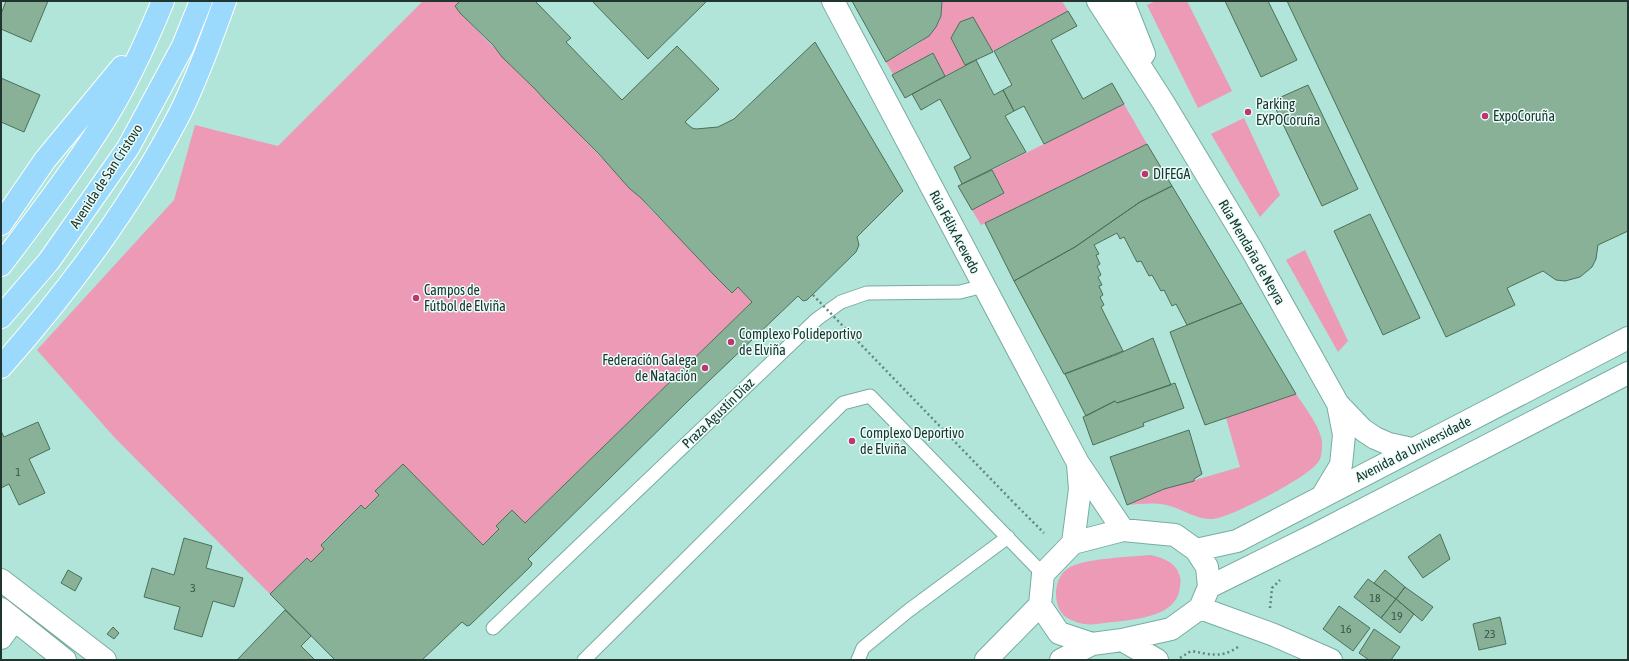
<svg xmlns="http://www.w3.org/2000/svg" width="1629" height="661" viewBox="0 0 1629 661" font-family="'Asap Condensed',sans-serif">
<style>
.green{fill:#ec9ab6}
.building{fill:#88b198;stroke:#4a715a}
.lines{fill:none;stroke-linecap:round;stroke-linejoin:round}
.service-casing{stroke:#79aca0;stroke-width:15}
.minor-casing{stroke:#79aca0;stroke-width:24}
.primary-casing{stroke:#fff;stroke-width:24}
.path{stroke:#63877e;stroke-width:2.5;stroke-dasharray:2 3;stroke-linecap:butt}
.service{stroke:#fff;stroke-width:13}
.minor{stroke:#fff;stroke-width:22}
.primary{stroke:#9bd9fd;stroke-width:22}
.path-bridge{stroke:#63877e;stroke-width:2.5;stroke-dasharray:2 3;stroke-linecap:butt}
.poi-dot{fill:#be3571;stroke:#eafffa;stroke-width:1.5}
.labels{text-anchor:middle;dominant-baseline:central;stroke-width:3;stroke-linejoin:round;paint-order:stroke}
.number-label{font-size:12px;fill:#3a544a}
.poi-label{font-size:14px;fill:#203530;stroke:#eafffa;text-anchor:start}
.street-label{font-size:14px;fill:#203530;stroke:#eafffa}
</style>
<rect width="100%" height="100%" fill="#b1e5d9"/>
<path class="green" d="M423 1H460L455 6 460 13 641 198 651 210 705 263 731 293 738 287 752 302 525 523 512 510 496 526 499 529 483 545 403 464 375 491 379 495 365 509 361 505 321 544 324 549 311 562 307 558 270 594 115 438 37 350 174 200 195 125 278 146Z
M942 1H1062L1068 11 945 76 933 53 893 74 886 62C905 51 934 39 941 17 942 12 942 6 942 1Z
M1156 1H1187L1232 91 1198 108 1147 5Z
M1124 104 1147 144 981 225 972 210 1004 193 992 170Z
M1244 118 1280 195 1260 217 1211 134Z
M1305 250 1348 341 1338 352 1286 260Z
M1296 394C1304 406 1322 429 1322 443 1322 447 1322 456 1319 461 1311 476 1232 517 1213 519 1198 520 1184 510 1170 506 1156 502 1141 504 1127 505L1164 489 1240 467 1226 418Z
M1151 555C1163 558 1175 562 1179 574 1182 580 1180 586 1179 592 1172 621 1121 620 1097 624 1086 626 1068 622 1061 612 1052 598 1055 575 1070 567 1088 558 1130 557 1151 555Z"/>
<path class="building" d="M6 1H48L31 42 1 29V14Z
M460 1H535L571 38 566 42 622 100 677 46 719 89 685 122 692 128 696 129 718 127 734 119 815 42 903 191 857 237 859 245 856 252 807 300 803 301 798 296 689 400 528 559 532 563 531 566 470 625 467 626 462 622 422 660H335L270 594 307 558 311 562 324 549 321 545 361 505 365 509 379 495 375 491 403 464 483 545 499 529 496 526 512 510 525 523 752 302 738 287 732 293 714 275 641 198 629 188 599 154 545 100 535 89 502 57 493 45 460 13 455 6Z
M592 1H707L648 59Z
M852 1H942L941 16 936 27 929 36 886 62Z
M1225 1H1268L1297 60 1261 77Z
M1287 1H1628V231L1598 245 1596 259 1592 267 1580 277 1565 281 1556 280 1543 271 1507 288 1515 305 1446 337Z
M1068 11 1077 26 1051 40 1083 99 1112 83 1124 104 1044 144 1024 106 1014 111 1003 90 1012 85 994 51Z
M973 17 993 52 965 65 951 38 960 22Z
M933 53 945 76 905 98 892 75Z
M976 60 994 95 1003 90 1014 111 1005 116 1026 152 962 184 954 167 971 158 940 99 921 110 912 94Z
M1 78 40 95 24 132 1 122Z
M1308 85 1358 189 1322 206 1272 101Z
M1147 144 1172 186 1140 202 1075 247 1014 281 985 223Z
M992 170 1004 193 972 210 958 186Z
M1172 186 1242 303 1187 325 1176 304 1172 306 1164 290 1161 291 1152 275 1149 276 1141 261 1137 262 1124 237 1120 239 1117 233 1094 245 1099 254 1096 255 1100 264 1097 266 1101 275 1098 277 1102 285 1099 286 1103 295 1100 297 1104 305 1101 307 1123 351 1064 374 1014 281 1075 247 1140 202Z
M1370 214 1420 318 1383 335 1334 231Z
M1242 303 1296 394 1205 425 1170 332Z
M1153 338 1171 385 1117 403 1115 401 1086 416 1065 374 1118 354Z
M1175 383 1184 408 1143 423 1144 426 1093 445 1083 417 1115 401 1117 403Z
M38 422 50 449 29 459 45 493 19 505 9 484 1 488V431L4 437Z
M1189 430 1202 474 1194 479V481L1164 489 1127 505 1110 457Z
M1440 534 1450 559 1423 578 1408 557Z
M184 538 212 546 206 568 243 578 234 607 213 601 202 637 174 629 180 607 144 597 152 568 174 575Z
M68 570 82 578 75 591 61 583Z
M1385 570 1405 587 1396 599 1374 583Z
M1368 579 1396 599 1381 618 1354 597Z
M1405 587 1433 607 1422 621 1396 599Z
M1396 599 1414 614 1400 633 1381 618Z
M1339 606 1370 628 1353 651 1323 629Z
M285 610 311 636 301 646 315 660H237Z
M1500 617 1506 644 1479 650 1473 624Z
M113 627 119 633 114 639 107 634Z
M1374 629 1400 647 1391 660H1369L1359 653Z"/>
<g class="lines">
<g class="service-casing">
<path id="service" d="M493 628 817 319 841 302 867 293 960 292 984 286
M584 660 843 403 870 396 1043 574
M858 660 863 648 908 611 1008 537"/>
</g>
<g class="minor-casing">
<path id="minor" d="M833 1 1078 463 1123 530
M1098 1 1163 102 1252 250 1338 404 1363 430 1375 438 1389 444 1412 449
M1123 1 1144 54
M1323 495 1341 465 1344 435 1338 404
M1123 530 1175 535 1196 550 1207 567 1209 587 1200 608 1171 629 1122 640 1092 644 1059 633 1040 605 1043 574 1073 543Z
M1073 543 1080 489 1078 464
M1196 550 1237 541 1628 338
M1 580 105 660
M1209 587 1316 534 1628 373
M1200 608 1274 635 1331 660
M1 609 65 660
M1 638 14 620
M1122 640 1157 660
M986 660 1040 605
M1061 660 1092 644"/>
</g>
<g class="primary-casing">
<path id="primary" d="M1 224 45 160 122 67
M1 265C37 217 75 168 107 116 129 80 147 40 163 1
M1 317 49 261 128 148 183 46 201 1
M1 367C70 289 132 206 180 113 198 77 211 39 225 1"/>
</g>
<path class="path" d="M1015 504 1044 533
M1270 608 1272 588 1280 580
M1180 658 1191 651C1210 654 1220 659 1238 647"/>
<use href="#service" class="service"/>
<use href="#minor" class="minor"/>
<use href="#primary" class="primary"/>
<path class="path-bridge" d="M813 295 1015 504"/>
</g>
<g class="poi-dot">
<circle cx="1248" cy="112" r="4"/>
<circle cx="1485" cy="116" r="4"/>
<circle cx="1145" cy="174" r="4"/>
<circle cx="416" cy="298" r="4"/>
<circle cx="731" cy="342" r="4"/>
<circle cx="705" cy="368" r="4"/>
<circle cx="852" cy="441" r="4"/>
</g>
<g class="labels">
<g class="number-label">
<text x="18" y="472">1</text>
<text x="193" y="588">3</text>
<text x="1375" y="598">18</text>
<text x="1397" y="616">19</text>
<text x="1346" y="629">16</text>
<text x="1490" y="634">23</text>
</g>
<g class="poi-label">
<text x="1256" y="104">Parking<tspan x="1256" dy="16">EXPOCoruña</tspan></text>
<text x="1493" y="116">ExpoCoruña</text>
<text x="1153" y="174">DIFEGA</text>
<text x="424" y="290">Campos de<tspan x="424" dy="16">Fútbol de Elviña</tspan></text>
<text x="739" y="334">Complexo Polideportivo<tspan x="739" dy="16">de Elviña</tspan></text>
<text x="697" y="360" text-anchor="end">Federación Galega<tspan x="697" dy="16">de Natación</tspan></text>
<text x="860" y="433">Complexo Deportivo<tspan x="860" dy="16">de Elviña</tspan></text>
</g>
<g class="street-label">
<text transform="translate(106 176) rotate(-57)">Avenida de San Cristovo</text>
<text transform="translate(955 232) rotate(62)">Rúa Félix Acevedo</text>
<text transform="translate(1252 252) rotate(60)">Rúa Mendaña de Neyra</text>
<text transform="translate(718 413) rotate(-44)">Praza Agustín Díaz</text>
<text transform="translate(1413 449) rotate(-27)">Avenida da Universidade</text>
</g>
</g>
<rect width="1629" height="661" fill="none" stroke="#203530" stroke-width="4"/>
</svg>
